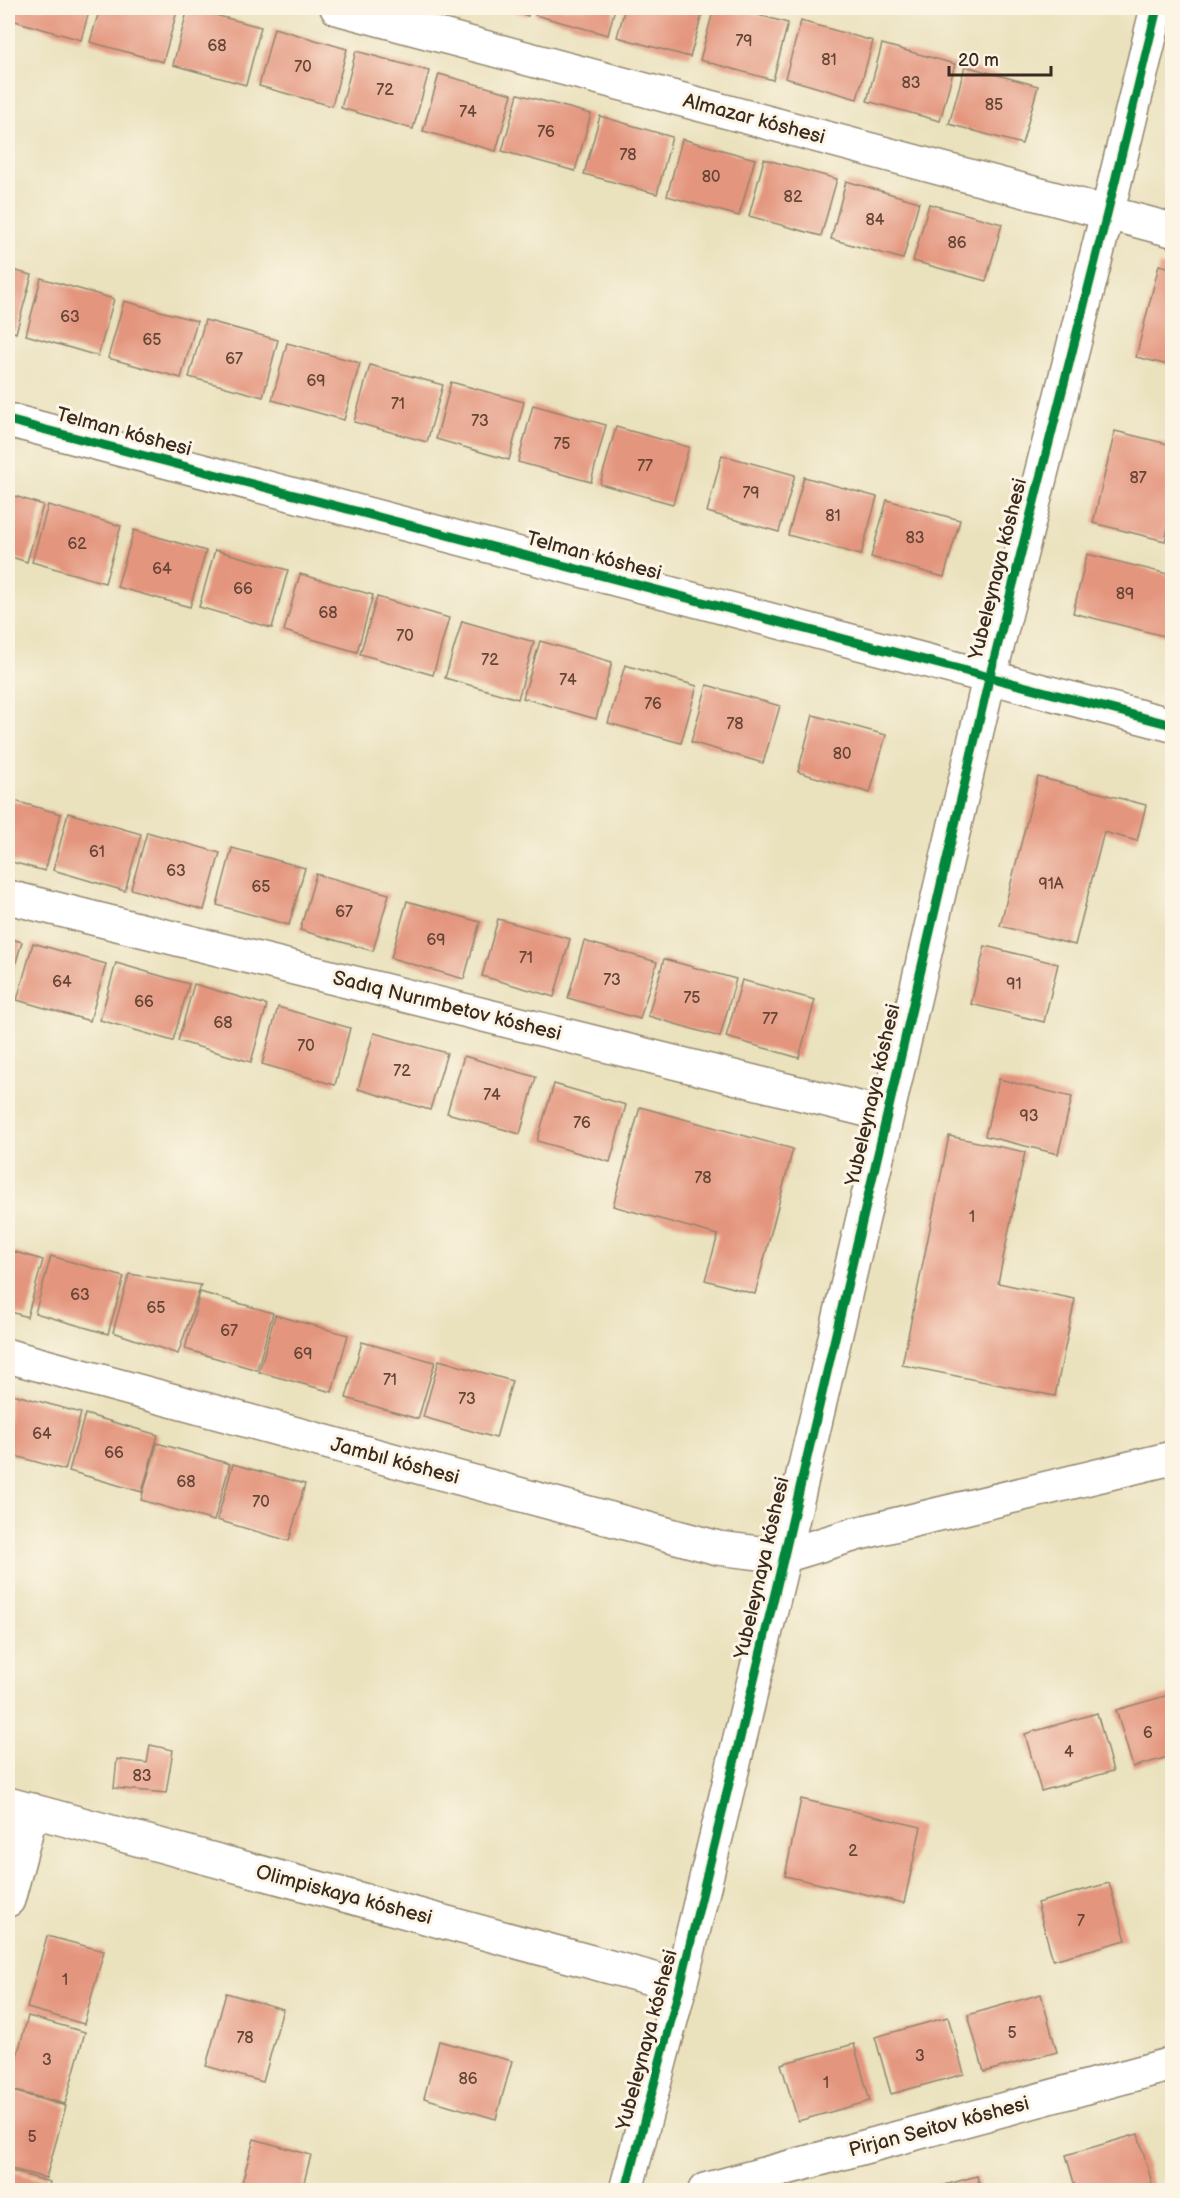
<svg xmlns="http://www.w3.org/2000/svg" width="1180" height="2198" viewBox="0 0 1180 2198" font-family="'Balsamiq Sans',sans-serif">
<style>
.building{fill:#e4957e}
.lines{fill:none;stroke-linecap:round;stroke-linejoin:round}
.street-casing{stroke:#92866e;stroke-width:36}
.street{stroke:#fff;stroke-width:33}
.cycleway-casing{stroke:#fcf5e5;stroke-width:13}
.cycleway{stroke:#00873e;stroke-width:9}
.labels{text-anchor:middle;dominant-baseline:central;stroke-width:6;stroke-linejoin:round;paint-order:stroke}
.number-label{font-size:16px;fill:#654536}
.street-label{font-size:20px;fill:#3b2a1e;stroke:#fcf5e5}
</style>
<rect width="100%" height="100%" fill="#fcf5e5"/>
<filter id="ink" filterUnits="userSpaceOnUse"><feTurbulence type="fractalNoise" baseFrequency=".0167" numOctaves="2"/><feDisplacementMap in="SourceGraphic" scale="12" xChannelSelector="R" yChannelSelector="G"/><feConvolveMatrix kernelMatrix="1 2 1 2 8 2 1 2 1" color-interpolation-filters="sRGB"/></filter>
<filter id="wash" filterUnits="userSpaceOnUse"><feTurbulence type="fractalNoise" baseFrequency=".008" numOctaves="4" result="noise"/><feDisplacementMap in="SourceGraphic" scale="24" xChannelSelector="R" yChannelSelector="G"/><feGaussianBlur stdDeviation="1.35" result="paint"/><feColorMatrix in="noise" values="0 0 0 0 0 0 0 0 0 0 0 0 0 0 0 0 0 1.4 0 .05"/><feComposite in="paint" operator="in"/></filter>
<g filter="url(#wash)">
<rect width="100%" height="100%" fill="#eae1bd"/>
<g id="blocks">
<path class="building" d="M12 8H90L81 40 8 19Z
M100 8H178L163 62 90 42Z
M188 8 261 27 246 85 173 65Z
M501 8H530L528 16Z
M537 8H615L608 35 535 15Z
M625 8H704L690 57 617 37Z
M714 8H733L788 23 773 80 700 60Z
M801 21 873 41 857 99 785 78Z
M274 28 347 49 332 106 259 86Z
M882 44 955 64 940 121 867 101Z
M356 51 429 71 413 129 341 108Z
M965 66 1038 86 1022 144 949 124Z
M439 74 512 94 496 151 423 131Z
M518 94 591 114 575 171 502 151Z
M600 116 672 137 657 194 584 174Z
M682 139 755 159 739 216 667 196Z
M764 159 837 179 821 236 749 216Z
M846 181 919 202 903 259 831 239Z
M929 204 1002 224 986 281 913 261Z
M1159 265 1172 268V366L1136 357Z
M8 269 32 275 16 333 8 330Z
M41 278 114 299 98 356 26 335Z
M124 301 197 321 181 378 108 358Z
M205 320 278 340 263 397 189 377Z
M287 343 360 363 344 420 272 400Z
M370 365 443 385 427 442 354 422Z
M451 382 524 402 509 460 436 439Z
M533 405 606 425 591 482 518 462Z
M616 427 689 447 673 504 600 484Z
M1115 431 1172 445V511L1165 541 1093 523Z
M722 455 795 475 779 532 707 512Z
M804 477 877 497 861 555 788 535Z
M8 494 43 505 27 562 8 556Z
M887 500 960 520 944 577 871 557Z
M48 505 121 526 105 583 32 562Z
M134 530 206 551 190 607 117 587Z
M215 550 288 570 272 628 199 607Z
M1087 554 1172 575V638L1073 613Z
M300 574 373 595 357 652 284 631Z
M377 597 449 618 433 675 360 654Z
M462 621 534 642 518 699 445 678Z
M540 641 612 662 596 719 523 698Z
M625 665 697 686 681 743 608 723Z
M707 685 780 706 763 763 691 742Z
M813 715 886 735 870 793 798 772Z
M1038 777 1146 805 1137 841 1104 832 1075 945 1000 926Z
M8 799 61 814 45 871 8 861Z
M68 813 141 834 125 891 53 870Z
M147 832 220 853 204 910 131 889Z
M232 848 305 868 289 925 217 905Z
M316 874 389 894 373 951 300 930Z
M407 901 480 922 464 979 391 958Z
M498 919 570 939 554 997 482 976Z
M8 938 22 942 8 989Z
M584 941 657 962 640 1019 568 998Z
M33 943 106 964 90 1021 17 1000Z
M985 946 1058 964 1044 1022 971 1004Z
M664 959 736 979 720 1037 648 1016Z
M116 963 189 984 173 1041 100 1020Z
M742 980 815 1000 799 1058 726 1037Z
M194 984 267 1005 251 1062 178 1041Z
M278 1007 350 1028 335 1085 262 1064Z
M374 1033 447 1053 430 1110 358 1089Z
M464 1056 536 1077 520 1134 447 1113Z
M999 1079 1072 1097 1058 1154 985 1136Z
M554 1084 626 1105 610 1162 537 1141Z
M640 1107 793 1149 755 1294 705 1280 718 1235 613 1206Z
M949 1136 1025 1152 998 1283 1075 1299 1055 1396 902 1365Z
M8 1250 43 1260 27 1317 8 1311Z
M51 1256 124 1277 108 1334 35 1313Z
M129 1274 201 1285 178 1354 113 1332Z
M200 1292 273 1313 257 1370 185 1349Z
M275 1315 348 1335 332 1392 259 1372Z
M362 1342 435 1362 418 1419 346 1398Z
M439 1360 512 1381 496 1438 423 1417Z
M9 1393 81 1413 65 1470 8 1454Z
M85 1414 158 1435 142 1492 69 1471Z
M157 1443 230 1464 214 1521 141 1500Z
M233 1464 305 1484 289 1541 217 1520Z
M1172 1694V1756L1133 1767 1116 1710Z
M1097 1713 1113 1771 1041 1791 1025 1734Z
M150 1745 173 1750 166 1793 114 1788 117 1759 147 1763Z
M801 1799 921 1827 904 1903 785 1876Z
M1109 1883 1126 1940 1053 1960 1037 1903Z
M47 1936 104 1951 84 2024 27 2008Z
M226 1993 283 2009 263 2082 206 2066Z
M1041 1994 1057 2052 984 2072 968 2015Z
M28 2016 85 2032 65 2104 8 2089Z
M948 2017 964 2074 891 2094 875 2037Z
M439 2041 512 2061 496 2119 424 2098Z
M854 2044 870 2101 798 2121 781 2064Z
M9 2090 66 2106 46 2178 8 2168Z
M1138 2134 1154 2190H1076L1066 2155Z
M254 2139 311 2155 302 2190H240Z
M8 2170 50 2182 48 2190H8Z
M977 2176 981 2190H927Z"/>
</g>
</g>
<g filter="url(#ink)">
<use href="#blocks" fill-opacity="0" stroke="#92866e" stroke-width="1.5"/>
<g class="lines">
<g class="street-casing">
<path id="street" d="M337 8 1172 230
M8 420 1172 725
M8 897 887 1115
M8 1356 718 1548 784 1556 856 1534 1172 1458
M8 1804 680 1986
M8 1900 32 1810
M626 2190 680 1986 784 1556 989 679 1107 214 1157 8
M705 2190 1172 2064"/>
</g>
<use href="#street" class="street"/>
<g class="cycleway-casing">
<path id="cycleway" d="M8 420 1172 725
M626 2190 680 1986 784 1556 989 679 1107 214 1157 8"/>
</g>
<use href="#cycleway" class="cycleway"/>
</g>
</g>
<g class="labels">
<g class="number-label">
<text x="744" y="41">79</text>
<text x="217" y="46">68</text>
<text x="829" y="60">81</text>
<text x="303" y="67">70</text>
<text x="911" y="83">83</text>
<text x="385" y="90">72</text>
<text x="994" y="105">85</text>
<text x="468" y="112">74</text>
<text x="546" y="132">76</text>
<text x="628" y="155">78</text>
<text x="711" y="177">80</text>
<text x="793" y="197">82</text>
<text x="875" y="220">84</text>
<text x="957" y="243">86</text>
<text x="70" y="317">63</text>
<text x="152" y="340">65</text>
<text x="234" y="359">67</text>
<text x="316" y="381">69</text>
<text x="398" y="404">71</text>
<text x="480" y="421">73</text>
<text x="562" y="444">75</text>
<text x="645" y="466">77</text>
<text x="1138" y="478">87</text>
<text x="751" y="493">79</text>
<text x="833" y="516">81</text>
<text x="915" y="538">83</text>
<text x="77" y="544">62</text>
<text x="162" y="569">64</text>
<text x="243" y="589">66</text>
<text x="1125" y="594">89</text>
<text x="328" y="613">68</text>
<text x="405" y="636">70</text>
<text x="490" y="660">72</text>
<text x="568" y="680">74</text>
<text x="653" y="704">76</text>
<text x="735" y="724">78</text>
<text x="842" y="754">80</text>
<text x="97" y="852">61</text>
<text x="176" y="871">63</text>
<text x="1051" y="884">91A</text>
<text x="261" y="887">65</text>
<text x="344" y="912">67</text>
<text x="436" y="940">69</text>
<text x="526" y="958">71</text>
<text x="612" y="980">73</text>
<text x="62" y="982">64</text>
<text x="1014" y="984">91</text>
<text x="692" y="998">75</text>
<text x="144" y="1002">66</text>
<text x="770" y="1019">77</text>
<text x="223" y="1023">68</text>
<text x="306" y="1046">70</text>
<text x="402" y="1071">72</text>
<text x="492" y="1095">74</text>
<text x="1029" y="1116">93</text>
<text x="582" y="1123">76</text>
<text x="703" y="1178">78</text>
<text x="972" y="1217">1</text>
<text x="80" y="1295">63</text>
<text x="156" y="1308">65</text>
<text x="229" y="1331">67</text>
<text x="303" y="1354">69</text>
<text x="390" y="1380">71</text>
<text x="467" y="1399">73</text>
<text x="42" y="1434">64</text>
<text x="114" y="1453">66</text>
<text x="186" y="1482">68</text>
<text x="261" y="1502">70</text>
<text x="1148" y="1733">6</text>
<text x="1069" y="1752">4</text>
<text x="142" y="1776">83</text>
<text x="853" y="1851">2</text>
<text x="1081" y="1921">7</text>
<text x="65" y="1980">1</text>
<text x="1012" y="2033">5</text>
<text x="245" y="2038">78</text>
<text x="920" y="2056">3</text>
<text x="47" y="2060">3</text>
<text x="468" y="2079">86</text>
<text x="826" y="2083">1</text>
<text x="32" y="2137">5</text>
</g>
<g class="street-label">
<text transform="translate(754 119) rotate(15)">Almazar kóshesi</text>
<text transform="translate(124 432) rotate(15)">Telman kóshesi</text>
<text transform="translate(594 556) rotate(15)">Telman kóshesi</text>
<text transform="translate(998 569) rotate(-76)">Yubeleynaya kóshesi</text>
<text transform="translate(447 1006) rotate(14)">Sadıq Nurımbetov kóshesi</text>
<text transform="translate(873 1095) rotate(-77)">Yubeleynaya kóshesi</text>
<text transform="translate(395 1461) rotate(15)">Jambıl kóshesi</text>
<text transform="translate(762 1568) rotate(-77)">Yubeleynaya kóshesi</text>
<text transform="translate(344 1895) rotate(15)">Olimpiskaya kóshesi</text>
<text transform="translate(647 2040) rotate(-75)">Yubeleynaya kóshesi</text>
<text transform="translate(939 2127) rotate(-15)">Pirjan Seitov kóshesi</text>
</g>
</g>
<rect width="1180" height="2198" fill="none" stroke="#fcf5e5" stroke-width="30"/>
<path d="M949 66v9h102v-9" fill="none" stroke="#3b2a1e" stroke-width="3"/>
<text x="958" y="66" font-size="18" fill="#3b2a1e" stroke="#fcf5e5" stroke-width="4.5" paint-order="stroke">20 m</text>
</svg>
